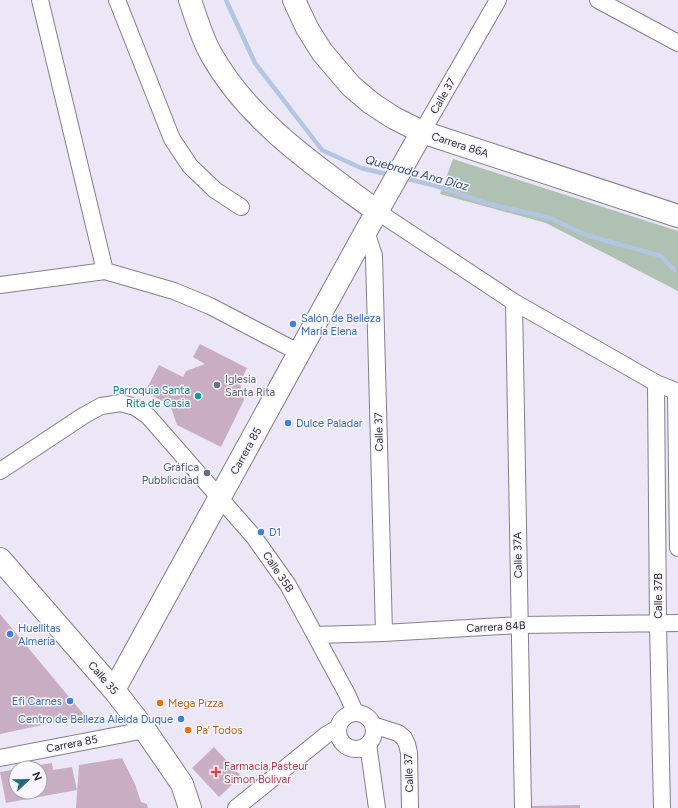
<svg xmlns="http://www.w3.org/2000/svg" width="678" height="808" viewBox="0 0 678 808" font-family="Figtree,sans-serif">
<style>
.green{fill:#afc1b2}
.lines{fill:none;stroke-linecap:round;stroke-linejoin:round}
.stream{stroke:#b3c5e0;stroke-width:4.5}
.building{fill:#c9aec3}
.street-casing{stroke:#837f8d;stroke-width:18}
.secondary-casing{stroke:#837f8d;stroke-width:24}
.street{stroke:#fff;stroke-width:16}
.secondary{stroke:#fff;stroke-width:22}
.shop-dot{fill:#3f7fe0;stroke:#f8f6ff;stroke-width:1.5}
.worship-dot{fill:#6b7280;stroke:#f8f6ff;stroke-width:1.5}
.culture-dot{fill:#0f9aa8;stroke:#f8f6ff;stroke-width:1.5}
.service-dot{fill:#5c6f8a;stroke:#f8f6ff;stroke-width:1.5}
.food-dot{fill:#e8710a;stroke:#f8f6ff;stroke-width:1.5}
.health-dot{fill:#e0444e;stroke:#f8f6ff;stroke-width:1.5}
.labels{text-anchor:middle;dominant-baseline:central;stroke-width:3;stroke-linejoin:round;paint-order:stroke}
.street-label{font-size:11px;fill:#2c2b30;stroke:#f8f6ff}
.shop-label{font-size:11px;fill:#366cbe;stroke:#f8f6ff;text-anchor:start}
.worship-label{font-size:11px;fill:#5b616d;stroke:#f8f6ff;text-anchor:start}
.culture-label{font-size:11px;fill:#0d838f;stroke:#f8f6ff;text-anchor:end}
.service-label{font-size:11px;fill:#4e5e75;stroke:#f8f6ff;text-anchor:end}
.food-label{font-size:11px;fill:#c56008;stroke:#f8f6ff;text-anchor:start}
.health-label{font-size:11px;fill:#be3a42;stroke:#f8f6ff;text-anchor:start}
.water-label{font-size:12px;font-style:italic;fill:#324b73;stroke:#f8f6ff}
</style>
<rect width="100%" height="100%" fill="#ebe7f6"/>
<path class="green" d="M453 159 678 231V291L546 223 440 194Z"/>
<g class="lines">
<path class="stream" d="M226 0 255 63 322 150 361 168 390 175
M403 178 433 185 489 204 550 218 586 235 661 256 674 270"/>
</g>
<path class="building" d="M200 344 247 368 240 383 244 400 221 447 177 425 170 405 145 392 159 365 183 377 186 371 205 364 193 357Z
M0 614 85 716 0 734Z
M214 747 241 776 219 797 192 768Z
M122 758 135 784 141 802 147 804 148 808H76L79 765Z
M52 763 53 770 72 767 77 790 6 803 0 772 16 769V792H40V768L27 767Z
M580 805V808H532V806Z"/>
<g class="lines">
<g class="street-casing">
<path id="street" d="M40 0 105 271
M117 0 172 139 190 166 215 190 241 207
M598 0 678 43
M422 132 498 0
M378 212 514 302 656 383 678 392
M366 231 374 256 384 633
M0 285 105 271 174 291 210 306 300 353
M514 302 523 808
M656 383 658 624 662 808
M676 391 678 548
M0 471 83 416 101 406 121 403 135 407 148 416 254 537 288 585 347 694 355 712
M315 635 384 633 519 625 678 623
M338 731a18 18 0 1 1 36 0a18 18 0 1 1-36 0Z
M373 725 398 733 404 738 407 744 409 753 410 808
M368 744 377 808
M0 758 145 730
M236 808 326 735 338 728"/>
</g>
<g class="secondary-casing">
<path id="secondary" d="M190 0C196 18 202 38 211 54 249 122 317 167 378 212
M294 0 307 28 322 52 351 86 371 103 394 118 422 132 678 216
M0 559 114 690 145 730 182 784 190 808
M114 690 366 231 422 132"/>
</g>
<use href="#street" class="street"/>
<use href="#secondary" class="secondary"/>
</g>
<g class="shop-dot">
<circle cx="293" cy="324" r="4"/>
<circle cx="288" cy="423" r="4"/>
<circle cx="261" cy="532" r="4"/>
<circle cx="10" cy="634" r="4"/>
<circle cx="70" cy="701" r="4"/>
<circle cx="181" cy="719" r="4"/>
</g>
<circle class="worship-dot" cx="217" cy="385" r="4"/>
<circle class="culture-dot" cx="198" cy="396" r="4"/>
<circle class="service-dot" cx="207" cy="473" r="4"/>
<g class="food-dot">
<circle cx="160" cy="703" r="4"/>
<circle cx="188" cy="730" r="4"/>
</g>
<path class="health-dot" d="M214 766h4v4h4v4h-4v4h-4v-4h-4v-4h4z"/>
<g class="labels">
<g class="street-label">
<text transform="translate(443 96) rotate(-60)">Calle 37</text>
<text transform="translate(460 145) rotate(18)">Carrera 86A</text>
<text transform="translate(379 432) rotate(-91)">Calle 37</text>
<text transform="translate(246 451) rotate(-61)">Carrera 85</text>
<text transform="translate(518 555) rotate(-91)">Calle 37A</text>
<text transform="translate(278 572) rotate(56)">Calle 35B</text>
<text transform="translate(658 596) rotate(-90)">Calle 37B</text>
<text transform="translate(496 627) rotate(-3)">Carrera 84B</text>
<text transform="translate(103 678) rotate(49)">Calle 35</text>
<text transform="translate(72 744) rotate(-11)">Carrera 85</text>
<text transform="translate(409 773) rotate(-92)">Calle 37</text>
</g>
<g class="shop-label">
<text x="301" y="318">Salón de Belleza<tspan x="301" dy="13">María Elena</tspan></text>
<text x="296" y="423">Dulce Paladar</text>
<text x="269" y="532">D1</text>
<text x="18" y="628">Huellitas<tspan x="18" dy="13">Almería</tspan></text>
<text x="62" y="701" text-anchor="end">Efi Carnes</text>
<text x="173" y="719" text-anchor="end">Centro de Belleza Aleida Duque</text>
</g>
<g class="worship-label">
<text x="225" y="379">Iglesia<tspan x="225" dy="13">Santa Rita</tspan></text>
</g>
<g class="culture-label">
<text x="190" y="390">Parroquia Santa<tspan x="190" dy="13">Rita de Casia</tspan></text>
</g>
<g class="service-label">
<text x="199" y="467">Gráfica<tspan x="199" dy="13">Pubblicidad</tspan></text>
</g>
<g class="food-label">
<text x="168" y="703">Mega Pizza</text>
<text x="196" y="730">Pa' Todos</text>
</g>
<g class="health-label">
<text x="224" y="766">Farmacia Pasteur<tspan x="224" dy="13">Simon Bolivar</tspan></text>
</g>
<g class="water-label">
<text transform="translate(417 173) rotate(15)">Quebrada Ana Díaz</text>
</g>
</g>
<g transform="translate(28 780) rotate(68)"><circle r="19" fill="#f8f6ff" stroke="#a6a5ac"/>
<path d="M0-3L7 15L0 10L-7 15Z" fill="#27697c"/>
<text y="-6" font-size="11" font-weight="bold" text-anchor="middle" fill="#2c2b30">N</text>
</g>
</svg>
